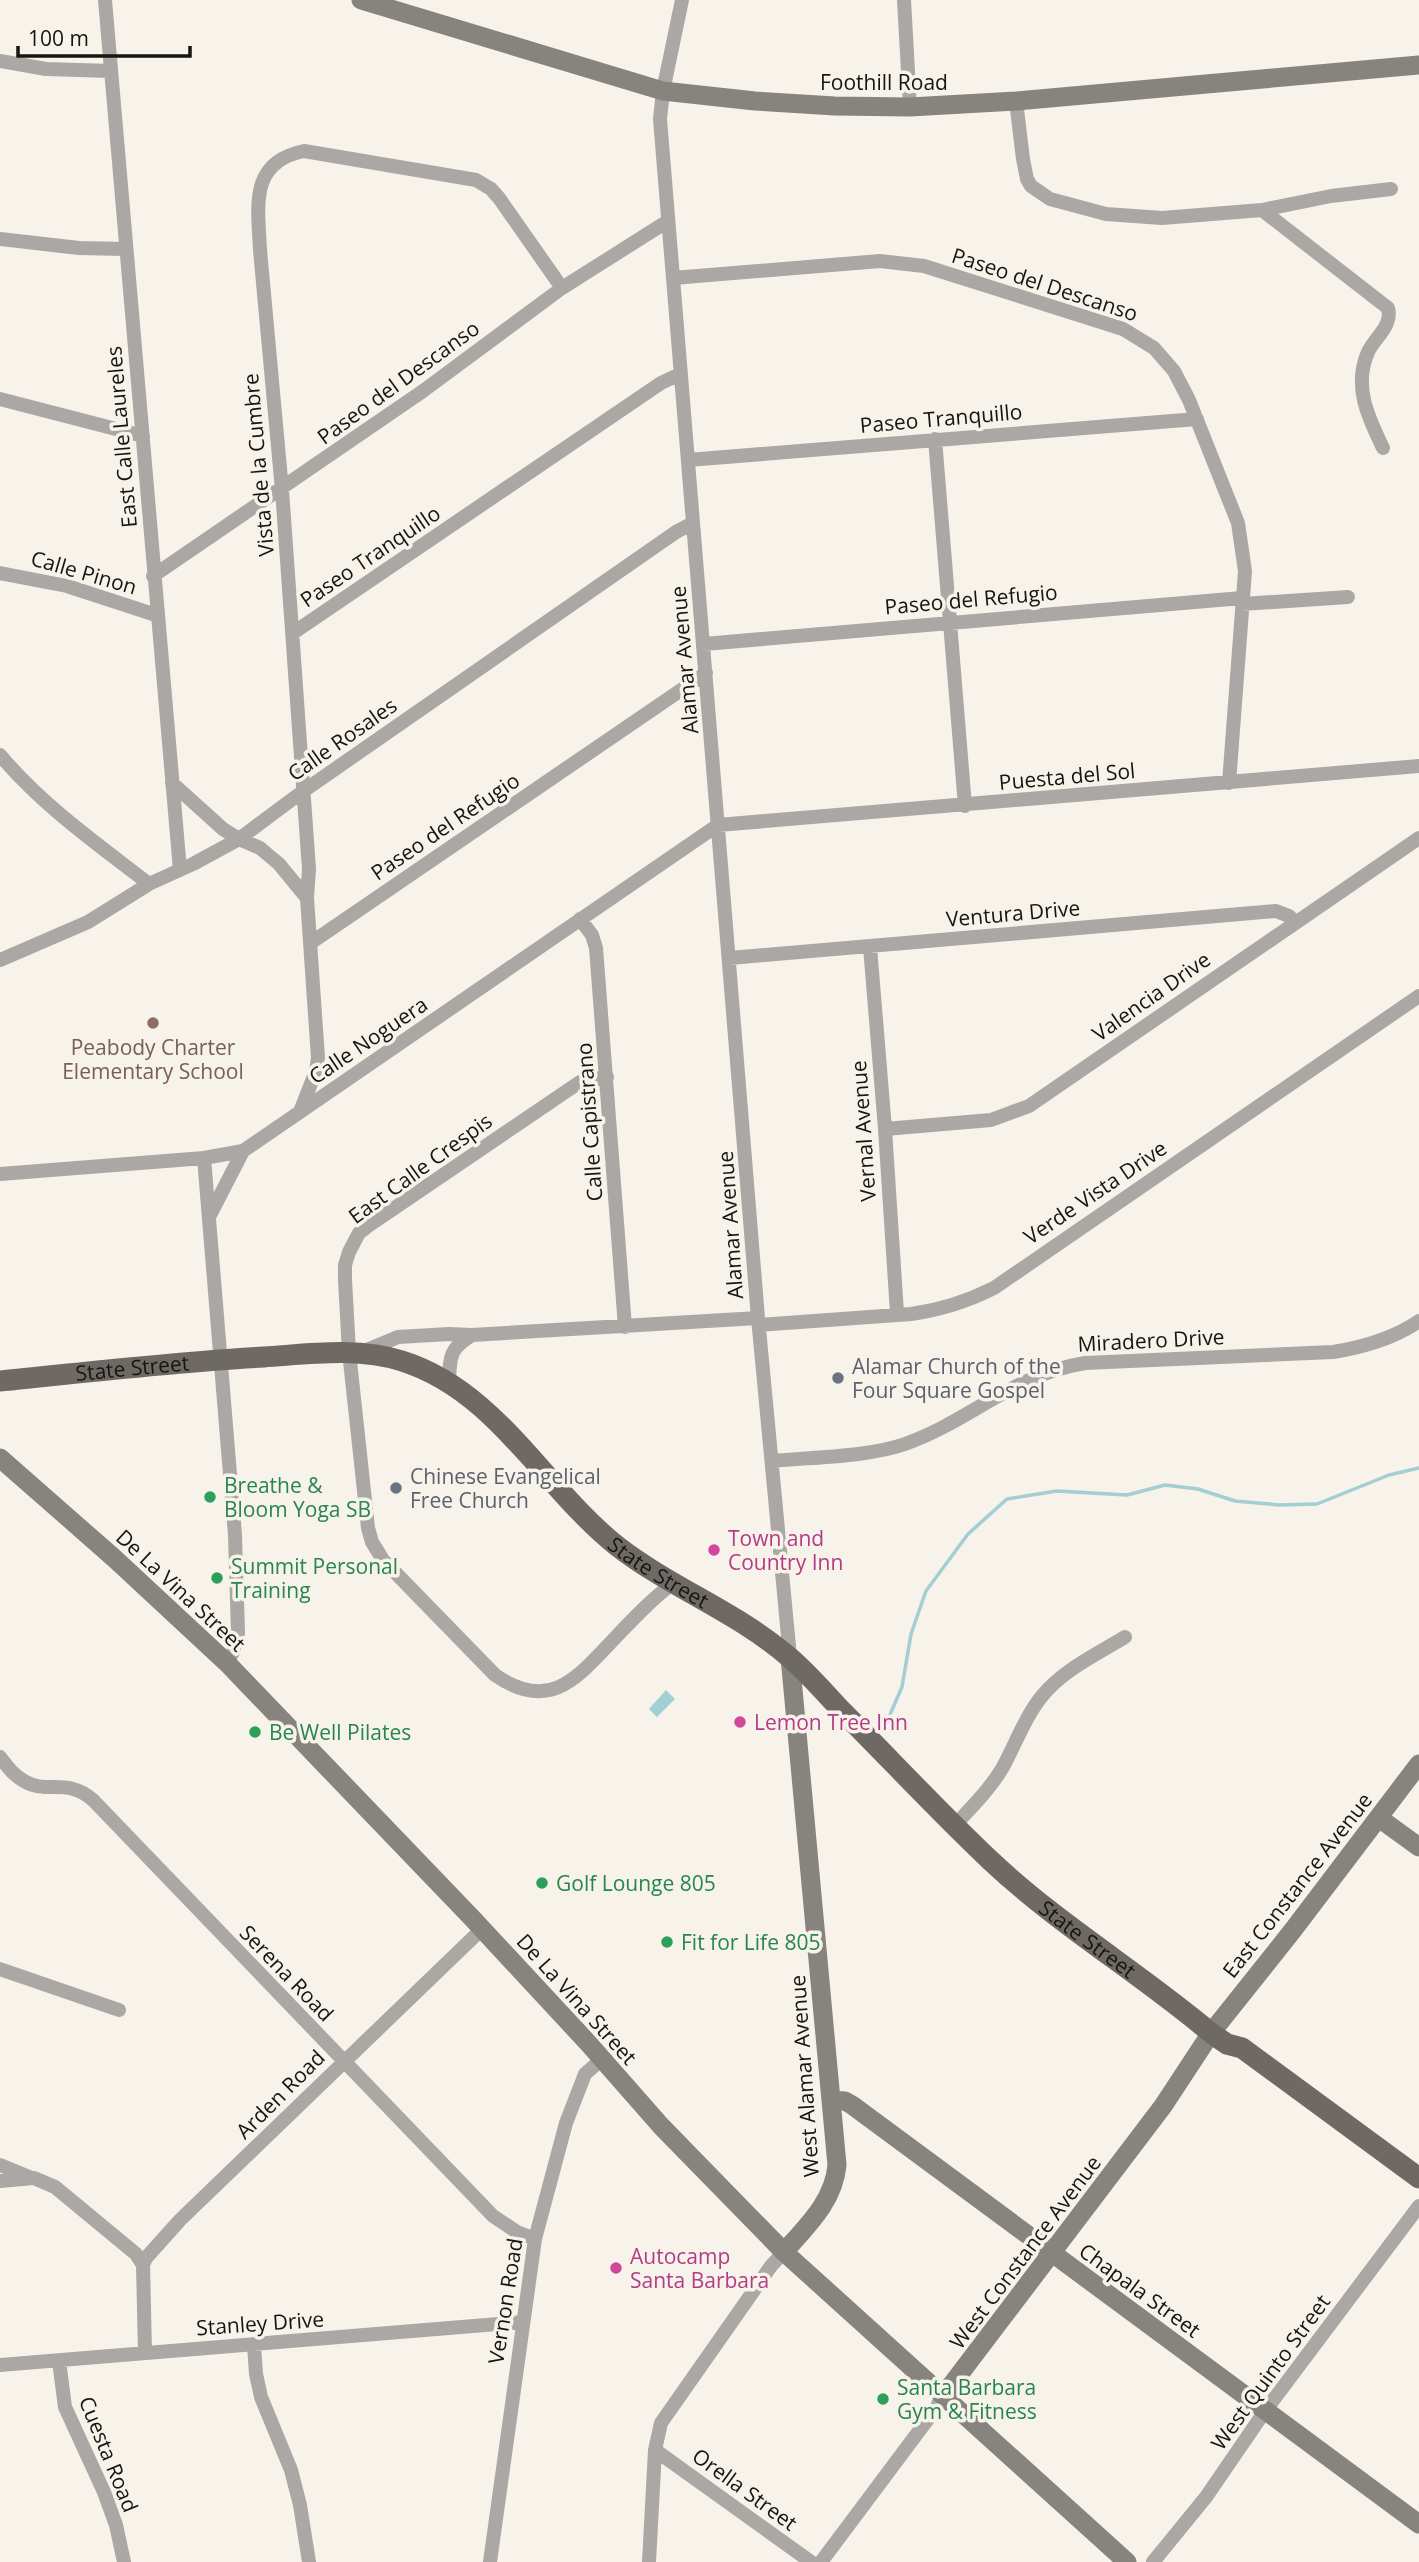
<svg xmlns="http://www.w3.org/2000/svg" width="1419" height="2562" viewBox="0 0 1419 2562" font-family="'Open Sans',sans-serif">
<style>
.water{fill:#a2ced4}
.lines{fill:none;stroke-linecap:round;stroke-linejoin:round}
.stream{stroke:#a2ced4;stroke-width:3.5}
.street{stroke:#aaa7a4;stroke-width:14}
.secondary{stroke:#87837f;stroke-width:19}
.primary{stroke:#6e6964;stroke-width:21}
.education-dot{fill:#8d6e63;stroke:#f7f2ea;stroke-width:2.5}
.worship-dot{fill:#6b7280;stroke:#f7f2ea;stroke-width:2.5}
.leisure-dot{fill:#2e9e5b;stroke:#f7f2ea;stroke-width:2.5}
.hotel-dot{fill:#d1479c;stroke:#f7f2ea;stroke-width:2.5}
.labels{text-anchor:middle;dominant-baseline:central;stroke-width:7;stroke-linejoin:round;paint-order:stroke}
.street-label{font-size:21px;fill:#161512;stroke:#f7f2ea}
.education-label{font-size:21px;fill:#785e54;stroke:#f7f2ea}
.worship-label{font-size:21px;fill:#5b616d;stroke:#f7f2ea;text-anchor:start}
.leisure-label{font-size:21px;fill:#27864d;stroke:#f7f2ea;text-anchor:start}
.hotel-label{font-size:21px;fill:#b23c85;stroke:#f7f2ea;text-anchor:start}
</style>
<rect width="100%" height="100%" fill="#f7f2ea"/>
<path class="water" d="M666 1690 675 1699 657 1717 649 1709Z"/>
<g class="lines">
<path class="stream" d="M885 1726 902 1687 911 1634 926 1591 968 1534 1007 1499 1057 1491 1127 1495 1165 1485 1198 1489 1235 1501 1279 1505 1317 1504 1389 1475 1419 1468"/>
<path class="street" d="M105 0 180 870
M682 0 663 91 660 119 758 1318 790 1657
M904 0 910 107
M0 61 46 69 111 71
M1016 101 1023 159 1027 179 1031 186 1050 199 1106 214 1162 218 1262 210 1331 196 1391 189
M1262 210 1388 308C1393 326 1375 337 1368 352 1353 386 1368 417 1383 448
M0 239 79 248 125 249
M673 278 880 261 924 266 1123 329 1154 348 1174 371 1189 400 1238 523 1245 571 1229 783
M0 399 143 436
M935 439 965 806
M688 460 1197 419
M0 573 67 586 156 615
M153 576 423 391 562 288 668 221
M1242 604 1348 597
M293 633 661 383 680 374
M704 644 1242 598
M0 755C43 806 96 843 149 884
M172 783 223 829 239 839 260 848 279 864 307 898
M580 919 592 935 596 948 625 1327
M312 942 706 673
M870 947 885 1129 897 1313
M730 958 1276 911 1289 916 1295 922
M0 960 88 922 149 884 193 864 239 839 302 792 676 532 693 523
M607 1077 580 1082 368 1226 359 1233 349 1252 345 1265V1280L349 1352 368 1528 372 1542 383 1560 495 1675C550 1713 577 1678 614 1639 633 1619 651 1600 673 1583
M301 1109 316 1071 318 1058 307 898 309 869 282 490 260 250C258 206 249 162 304 151L476 180 491 189 499 198 562 288
M885 1129 991 1120 1029 1106 1419 838
M204 1158 235 1535 238 1633 233 1652 227 1663
M0 1174 204 1158 243 1151 718 825 1419 766
M209 1217 243 1151
M759 1325 911 1314C941 1310 966 1302 994 1288L1419 996
M362 1352 398 1337 449 1334 472 1335 758 1318
M449 1382C450 1357 449 1349 472 1335
M773 1461C813 1457 868 1457 905 1444 970 1421 1012 1375 1085 1363L1333 1352C1364 1347 1393 1339 1419 1321
M0 1757C7 1766 13 1775 24 1781 47 1795 67 1777 93 1800L493 2216 517 2232 535 2239
M955 1825C972 1807 990 1789 1003 1767 1016 1743 1025 1717 1042 1696 1063 1670 1097 1654 1125 1637
M0 1969 119 2010
M0 2165 29 2177
M0 2181 34 2178 55 2187 136 2254 143 2265 145 2352
M143 2265 146 2258 180 2220 482 1929
M254 2345 256 2374 261 2397 291 2470 300 2505 309 2562
M59 2361 65 2407 104 2492 116 2525 124 2562
M0 2365 522 2322
M655 2450 811 2562
M490 2562 535 2239 566 2123 585 2074 602 2059
M649 2562 655 2450 661 2423 771 2266 784 2252
M821 2562 934 2411 943 2396
M1153 2562 1206 2497 1265 2411 1419 2206"/>
<path class="secondary" d="M361 0 663 91 755 101 835 106 910 107 1016 101 1419 65
M0 1458 114 1558 227 1663 472 1918 589 2044 661 2126 784 2252 1127 2562
M1379 1818 1419 1847
M832 2100 845 2101 852 2105 1419 2524
M784 2252C807 2226 834 2201 837 2165L790 1657
M943 2396 1163 2106 1211 2033 1293 1930 1419 1764"/>
<path class="primary" id="s1" d="M0 1381C88 1372 175 1362 264 1357 310 1354 357 1347 402 1361 497 1391 543 1487 617 1546 671 1588 737 1612 789 1657 808 1673 824 1692 841 1710 891 1760 939 1812 991 1861 1059 1925 1140 1973 1211 2033L1227 2044 1242 2048 1419 2178"/>
</g>
<circle class="education-dot" cx="153" cy="1023" r="7"/>
<g class="worship-dot">
<circle cx="838" cy="1378" r="7"/>
<circle cx="396" cy="1488" r="7"/>
</g>
<g class="leisure-dot">
<circle cx="210" cy="1497" r="7"/>
<circle cx="217" cy="1578" r="7"/>
<circle cx="255" cy="1732" r="7"/>
<circle cx="542" cy="1883" r="7"/>
<circle cx="667" cy="1942" r="7"/>
<circle cx="883" cy="2399" r="7"/>
</g>
<g class="hotel-dot">
<circle cx="714" cy="1550" r="7"/>
<circle cx="740" cy="1722" r="7"/>
<circle cx="616" cy="2268" r="7"/>
</g>
<g class="labels">
<g class="street-label">
<text x="884" y="82">Foothill Road</text>
<text transform="translate(1045 284) rotate(18)">Paseo del Descanso</text>
<text transform="translate(398 382) rotate(-36)">Paseo del Descanso</text>
<text transform="translate(941 418) rotate(-5)">Paseo Tranquillo</text>
<text transform="translate(121 437) rotate(-95)">East Calle Laureles</text>
<text transform="translate(258 465) rotate(-95)">Vista de la Cumbre</text>
<text transform="translate(370 556) rotate(-34)">Paseo Tranquillo</text>
<text transform="translate(84 572) rotate(16)">Calle Pinon</text>
<text transform="translate(971 599) rotate(-5)">Paseo del Refugio</text>
<text transform="translate(684 660) rotate(-95)">Alamar Avenue</text>
<text transform="translate(342 739) rotate(-35)">Calle Rosales</text>
<text transform="translate(1067 776) rotate(-5)">Puesta del Sol</text>
<text transform="translate(445 826) rotate(-34)">Paseo del Refugio</text>
<text transform="translate(1013 913) rotate(-5)">Ventura Drive</text>
<text transform="translate(1151 996) rotate(-35)">Valencia Drive</text>
<text transform="translate(368 1040) rotate(-34)">Calle Noguera</text>
<text transform="translate(589 1122) rotate(-94)">Calle Capistrano</text>
<text transform="translate(863 1131) rotate(-94)">Vernal Avenue</text>
<text transform="translate(420 1168) rotate(-36)">East Calle Crespis</text>
<text transform="translate(1095 1192) rotate(-34)">Verde Vista Drive</text>
<text transform="translate(730 1225) rotate(-94)">Alamar Avenue</text>
<text transform="translate(1151 1340) rotate(-3)">Miradero Drive</text>
<text stroke="none"><textPath href="#s1" startOffset="133">State Street</textPath></text>
<text stroke="none"><textPath href="#s1" startOffset="740">State Street</textPath></text>
<text transform="translate(181 1590) rotate(43)">De La Vina Street</text>
<text transform="translate(1297 1885) rotate(-52)">East Constance Avenue</text>
<text stroke="none"><textPath href="#s1" startOffset="1307">State Street</textPath></text>
<text transform="translate(287 1973) rotate(46)">Serena Road</text>
<text transform="translate(577 1999) rotate(48)">De La Vina Street</text>
<text transform="translate(804 2076) rotate(-94)">West Alamar Avenue</text>
<text transform="translate(280 2094) rotate(-45)">Arden Road</text>
<text transform="translate(1025 2252) rotate(-53)">West Constance Avenue</text>
<text transform="translate(1140 2290) rotate(36)">Chapala Street</text>
<text transform="translate(505 2301) rotate(-81)">Vernon Road</text>
<text transform="translate(260 2323) rotate(-4)">Stanley Drive</text>
<text transform="translate(1270 2372) rotate(-54)">West Quinto Street</text>
<text transform="translate(109 2454) rotate(68)">Cuesta Road</text>
<text transform="translate(745 2489) rotate(36)">Orella Street</text>
</g>
<g class="education-label">
<text x="153" y="1047">Peabody Charter<tspan x="153" dy="24">Elementary School</tspan></text>
</g>
<g class="worship-label">
<text x="852" y="1366">Alamar Church of the<tspan x="852" dy="24">Four Square Gospel</tspan></text>
<text x="410" y="1476">Chinese Evangelical<tspan x="410" dy="24">Free Church</tspan></text>
</g>
<g class="leisure-label">
<text x="224" y="1485">Breathe &amp;<tspan x="224" dy="24">Bloom Yoga SB</tspan></text>
<text x="231" y="1566">Summit Personal<tspan x="231" dy="24">Training</tspan></text>
<text x="269" y="1732">Be Well Pilates</text>
<text x="556" y="1883">Golf Lounge 805</text>
<text x="681" y="1942">Fit for Life 805</text>
<text x="897" y="2387">Santa Barbara<tspan x="897" dy="24">Gym &amp; Fitness</tspan></text>
</g>
<g class="hotel-label">
<text x="728" y="1538">Town and<tspan x="728" dy="24">Country Inn</tspan></text>
<text x="754" y="1722">Lemon Tree Inn</text>
<text x="630" y="2256">Autocamp<tspan x="630" dy="24">Santa Barbara</tspan></text>
</g>
</g>
<path d="M18 46v10h172v-10" fill="none" stroke="#161512" stroke-width="3.5"/>
<text x="28" y="46" font-size="21" fill="#161512" stroke="#f7f2ea" stroke-width="5" paint-order="stroke">100 m</text>
</svg>
